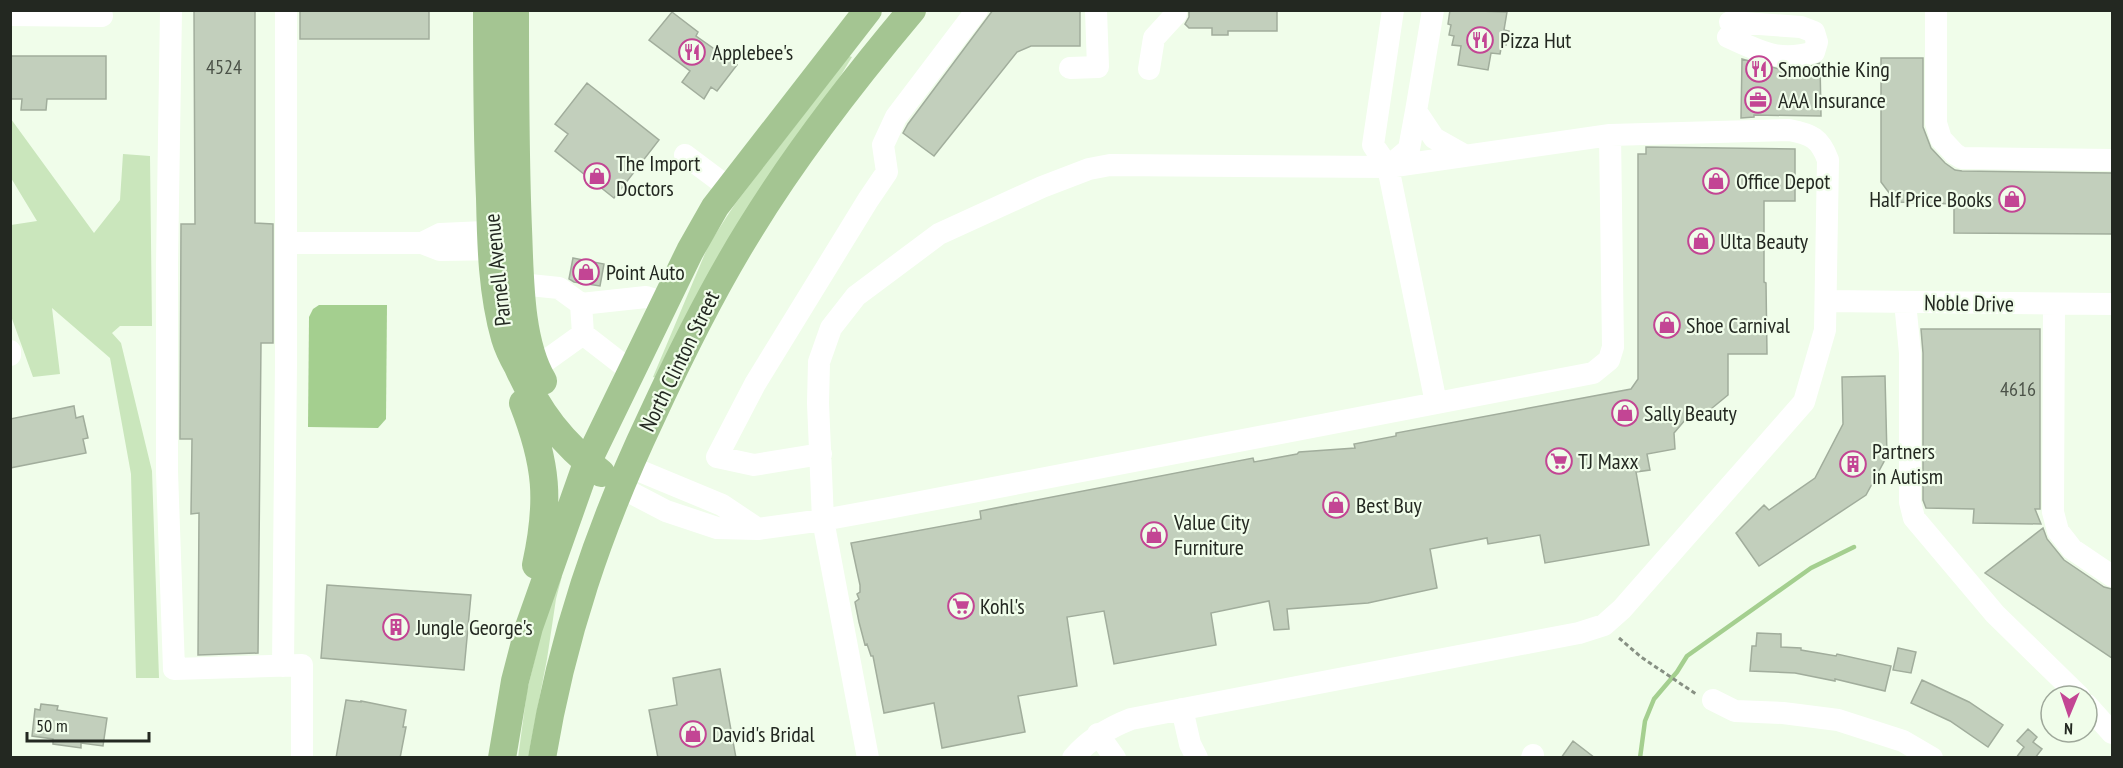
<svg xmlns="http://www.w3.org/2000/svg" width="2123" height="768" viewBox="0 0 2123 768" font-family="'PT Sans Narrow',sans-serif">
<style>
.green{fill:#cae6bc}
.water{fill:#a4cf8f}
.lines{fill:none;stroke-linecap:round;stroke-linejoin:round}
.stream{stroke:#a4cf8f;stroke-width:4.5}
.building{fill:#c2cfbc;stroke:#a1ad9c;stroke-width:1.5}
.path{stroke:#879083;stroke-width:3;stroke-dasharray:4.5 3;stroke-linecap:butt}
.minor{stroke:#fff;stroke-width:22}
.major{stroke:#a4c592;stroke-width:28}
.labels{text-anchor:middle;dominant-baseline:central;stroke-width:4.5;stroke-linejoin:round;paint-order:stroke}
.number-label{font-size:20px;fill:#4b5248}
.poi-label{font-size:22px;fill:#232821;stroke:#f0fdea;text-anchor:start}
.street-label{font-size:22px;fill:#232821;stroke:#f0fdea}
</style>
<rect width="100%" height="100%" fill="#f0fdea"/>
<path class="green" d="M849 56 852 57 657 378 653 377 709 244 735 204Z
M11 119 94 233 120 200 123 154 150 156 152 326H120L112 333 121 343 152 471 159 678H136L131 474 110 358 52 308 60 374 33 377 11 316V225L37 221 11 178Z
M562 576 556 599 547 659 528 757 518 758 527 691 551 592Z"/>
<path class="water" d="M319 305H387L386 419 378 428 308 427 309 317 313 309Z"/>
<g class="lines">
<path class="stream" d="M1640 758 1645 721 1654 699 1677 672 1687 656 1811 568 1854 547"/>
</g>
<path class="building" d="M194 10H255V223L273 224V343H261L258 653 198 655 199 513 191 514 192 439H180L181 224H195Z
M300 10H429V39H300Z
M993 10H1080V46H1031L1017 52 934 156 903 133 908 124Z
M1189 10H1277V31H1228V35H1212V28H1189L1185 24 1189 17Z
M1450 10 1507 12 1504 30 1509 31 1506 45 1502 44 1500 54 1491 53 1488 70 1458 65 1461 46 1452 45 1454 36 1449 35 1451 25 1448 24Z
M672 12 698 32 696 36 737 65 717 91 711 87 704 99 682 82 690 71 649 40Z
M10 56H106V99H47L46 110H21L22 99H10Z
M1881 58H1923V127L1931 148 1945 163 1955 170 1962 171 2112 173V234L1954 233V204L1896 202 1881 182Z
M1742 59 1779 69H1803L1820 63 1821 116 1754 115V117L1741 118Z
M587 83 659 140 614 198 555 151 568 134 555 124Z
M1646 147 1795 149V201H1764V282L1766 283 1767 354H1728V395L1706 413H1691L1674 433 1675 449 1647 454 1650 470 1636 472 1649 545 1545 563 1540 535 1488 544 1487 538 1430 549 1437 588 1368 603 1287 609 1289 629 1274 630 1269 601 1211 613 1216 645 1114 664 1104 611 1067 617 1077 686 1018 696 1025 732 942 748 934 703 884 713 873 656H871L867 644 865 645 859 622 855 602 859 599 857 594 860 592V585L851 543 981 519 980 511 1253 458 1254 462 1297 454 1299 452 1355 448 1354 444 1396 436V433L1631 389 1638 379V154H1646Z
M573 258 604 264 600 286 574 282 569 279Z
M2040 329V509H2035L2041 524 1973 523 1974 509 1926 508 1923 500V353L1921 329Z
M1885 376 1887 456 1866 495 1759 566 1736 533 1764 505 1769 510 1815 478 1843 424 1842 377Z
M74 406 76 418 83 416 88 438 83 439 86 453 10 468V419Z
M2043 528 2047 539 2064 560 2104 587 2112 589V658L1985 573Z
M327 585 471 595 464 670 321 658Z
M1757 633 1781 634V647L1801 648V650L1836 656 1837 654 1891 666 1885 691 1835 679V681L1795 673 1750 671 1752 646H1756Z
M1898 648 1916 652 1911 673 1893 670Z
M720 669 736 758H658L649 710 677 705 673 678Z
M1922 680 1969 702 2003 725 1988 747 1950 721 1911 703Z
M346 700 361 702V701L406 710 403 727H406L400 758H336Z
M41 704 58 706 57 710 107 718 103 746 81 743V748L53 744V739L32 736 35 709 40 710Z
M2028 729 2037 737 2033 742 2042 749 2035 758H2016L2024 747 2017 741Z
M1573 741 1595 758H1561Z"/>
<g class="lines">
<path class="path" d="M1619 638 1641 657 1696 694"/>
<path class="minor" d="M171 10 167 265V472L174 669 302 665V758
M1393 10 1373 145 1388 167 1436 403
M1433 10 1416 111 1434 138 1466 156
M1936 10V123L1941 139 1955 154 1962 158 2112 160
M10 15 102 16
M1728 37C1759 51 1779 63 1814 52L1817 42 1814 32 1801 27 1730 22
M1070 68 1098 67 1096 10
M1149 69 1154 38 1176 14
M685 155 729 188
M1388 167 1409 149 1416 111
M286 243H422L440 250 508 249
M422 243 440 234 507 231
M520 284 559 288 581 304 583 334 632 372
M1826 301 2112 304
M1905 302 1910 353V502L1914 518 1995 614 2079 696
M581 304 646 297 665 303
M2054 304 2053 512 2058 531 2072 549 2112 576
M10 351V355
M537 367 583 334
M821 454 754 465 717 457 755 384 868 200 887 172 883 145 896 117 977 10
M628 466 722 505 758 529
M620 487 666 511 717 528 758 529 823 520 889 508 1593 373 1609 360 1613 347 1610 135
M283 666 286 363V10
M1713 700 1735 711 1783 713 1838 720 1903 741 1932 758
M2087 705 2112 733
M1182 709 1190 744 1197 758
M1098 734 1115 758
M868 758 823 520 818 403 819 362 831 328 856 296 939 234 1042 187 1089 169 1110 165 1388 167 1610 135 1789 130C1811 134 1820 138 1828 160L1825 330 1804 402 1622 609 1604 625 1579 633 1131 719C1108 728 1089 739 1073 758
M1532 758 1533 755"/>
<path class="major" d="M487 10C487 73 487 135 490 198 491 244 492 293 505 338 508 348 513 358 518 367 538 412 562 443 601 473
M515 10C515 84 515 156 518 229 520 275 519 341 543 381
M523 403C547 464 550 501 536 565
M502 758 515 681 529 627 587 463 690 251 715 207 868 10
M542 758C562 637 599 528 651 418 681 353 712 290 750 229 797 152 854 79 912 10"/>
</g>
<defs>
<g id="restaurant-ring" transform="scale(1.35)"><circle r="9.5" fill="#f0fdea" stroke="#c34594" stroke-width="1.5"/><path d="M-5-6h1v4h1v-4h1v4h1v-4h1v5L-1.5 .5V6h-2V.5L-5-1ZM5-6V6H3V1.5H1.5Q1.5-4 5-6Z" fill="#c34594"/></g>
<g id="office-ring" transform="scale(1.35)"><circle r="9.5" fill="#f0fdea" stroke="#c34594" stroke-width="1.5"/><path d="M-6-3h4V-5.5h4V-3h4V5H-6ZM-1-4.5V-3h2v-1.5ZM-6 0V1H6V0Z" fill="#c34594"/></g>
<g id="shop-ring" transform="scale(1.35)"><circle r="9.5" fill="#f0fdea" stroke="#c34594" stroke-width="1.5"/><path d="M-5-2.5h2.3a2.7 3.5 0 0 1 5.4 0H5L5.5 6h-11ZM-1.5-2.5h3a1.5 2.3 0 0 0-3 0Z" fill="#c34594"/></g>
<g id="supermarket-ring" transform="scale(1.35)"><circle r="9.5" fill="#f0fdea" stroke="#c34594" stroke-width="1.5"/><path d="M-6-5.5h2.5l.6 2H6L4.5 2H-2.5L-4.4-4H-6ZM-1.5 3.2a1.3 1.3 0 1 0 .1 0ZM3 3.2a1.3 1.3 0 1 0 .1 0Z" fill="#c34594"/></g>
<g id="building-ring" transform="scale(1.35)"><circle r="9.5" fill="#f0fdea" stroke="#c34594" stroke-width="1.5"/><path d="M-4-6H4V6H1V3H-1V6H-4ZM-2.5-4.3h1.7v1.8h-1.7ZM.8-4.3h1.7v1.8H.8ZM-2.5-1h1.7V.8h-1.7ZM.8-1h1.7V.8H.8Z" fill="#c34594"/></g>
</defs>
<g fill-rule="evenodd">
<use href="#restaurant-ring" x="1480" y="40"/>
<use href="#restaurant-ring" x="692" y="52"/>
<use href="#restaurant-ring" x="1759" y="69"/>
<use href="#office-ring" x="1758" y="100"/>
<use href="#shop-ring" x="597" y="176"/>
<use href="#shop-ring" x="1716" y="181"/>
<use href="#shop-ring" x="2012" y="199"/>
<use href="#shop-ring" x="1701" y="241"/>
<use href="#shop-ring" x="586" y="272"/>
<use href="#shop-ring" x="1667" y="325"/>
<use href="#shop-ring" x="1625" y="413"/>
<use href="#supermarket-ring" x="1559" y="461"/>
<use href="#building-ring" x="1853" y="464"/>
<use href="#shop-ring" x="1336" y="505"/>
<use href="#shop-ring" x="1154" y="535"/>
<use href="#supermarket-ring" x="961" y="606"/>
<use href="#building-ring" x="396" y="627"/>
<use href="#shop-ring" x="693" y="734"/>
</g>
<g class="labels">
<g class="number-label">
<text x="224" y="67">4524</text>
<text x="2018" y="389">4616</text>
</g>
<g class="poi-label">
<text x="1500" y="40">Pizza Hut</text>
<text x="712" y="52">Applebee's</text>
<text x="1778" y="69">Smoothie King</text>
<text x="1778" y="100">AAA Insurance</text>
<text x="616" y="163">The Import<tspan x="616" dy="25">Doctors</tspan></text>
<text x="1736" y="181">Office Depot</text>
<text x="1992" y="199" text-anchor="end">Half Price Books</text>
<text x="1720" y="241">Ulta Beauty</text>
<text x="606" y="272">Point Auto</text>
<text x="1686" y="325">Shoe Carnival</text>
<text x="1644" y="413">Sally Beauty</text>
<text x="1872" y="451">Partners<tspan x="1872" dy="25">in Autism</tspan></text>
<text x="1578" y="461">TJ Maxx</text>
<text x="1356" y="505">Best Buy</text>
<text x="1174" y="522">Value City<tspan x="1174" dy="25">Furniture</tspan></text>
<text x="980" y="606">Kohl's</text>
<text x="416" y="627">Jungle George's</text>
<text x="712" y="734">David's Bridal</text>
</g>
<g class="street-label">
<text transform="translate(497 270) rotate(-96)">Parnell Avenue</text>
<text transform="translate(1969 303) rotate(1)">Noble Drive</text>
<text transform="translate(679 361) rotate(-64)">North Clinton Street</text>
</g>
</g>
<rect width="2123" height="768" fill="none" stroke="#232821" stroke-width="24"/>
<g transform="translate(2069 714) rotate(182)"><circle r="28" fill="#f0fdea" stroke="#9ea89a" stroke-width="1.5"/>
<path d="M0-4.5L10 22L0 15L-10 22Z" fill="#c34594"/>
<text y="-9" font-size="16" font-weight="bold" text-anchor="middle" fill="#232821">N</text>
</g>
<path d="M27 732v9h122v-9" fill="none" stroke="#232821" stroke-width="3"/>
<text x="36" y="732" font-size="18" fill="#232821" stroke="#f0fdea" stroke-width="4.5" paint-order="stroke">50 m</text>
</svg>
